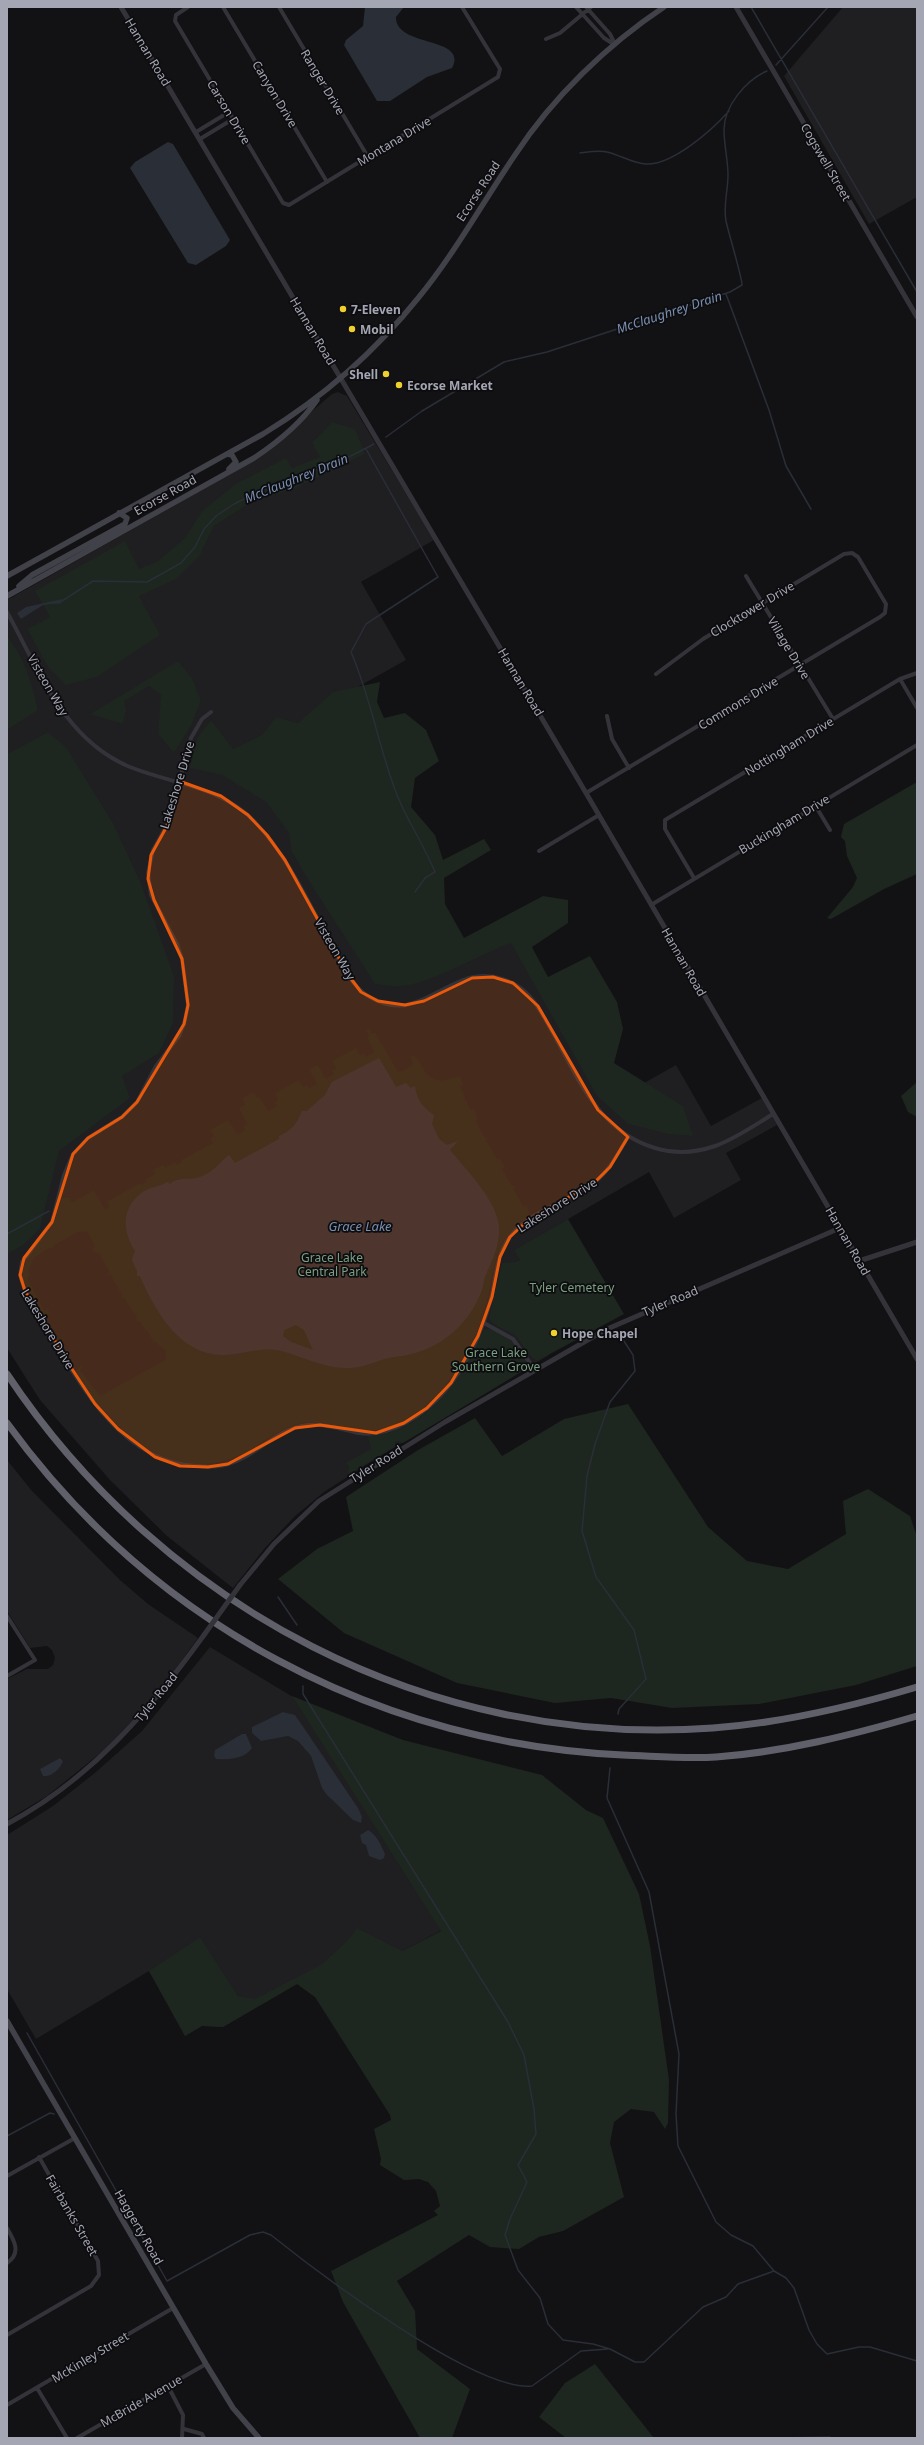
<svg xmlns="http://www.w3.org/2000/svg" width="924" height="2445" viewBox="0 0 924 2445" font-family="'Noto Sans',sans-serif">
<style>
.built{fill:#1f1e21}
.green{fill:#1e2620}
.water{fill:#292e37;fill-rule:evenodd}
.lines{fill:none;stroke-linecap:round;stroke-linejoin:round}
.stream{stroke:#292e37;stroke-width:1.5}
.minor{stroke:#333339;stroke-width:4}
.tertiary{stroke:#333339;stroke-width:5}
.secondary{stroke:#414249;stroke-width:5.5}
.motorway{stroke:#5f606a;stroke-width:7}
.tertiary-bridge{stroke:#333339;stroke-width:5}
.marked{fill:#e8590c;fill-opacity:0.2;stroke:#e8590c;stroke-width:3;stroke-linejoin:round}
.poi-dot{fill:#f0d02e;stroke:#0d0d0f;stroke-width:1.5}
.labels{text-anchor:middle;dominant-baseline:central;stroke-width:3.5;stroke-linejoin:round;paint-order:stroke}
.street-label{font-size:12px;fill:#a4a6b4;stroke:#0d0d0f}
.poi-label{font-size:12px;font-weight:bold;fill:#a4a6b4;stroke:#0d0d0f;text-anchor:start}
.park-label{font-size:12px;fill:#7b9f83;stroke:#0d0d0f}
.water-label{font-size:13px;font-style:italic;fill:#7a8eb0;stroke:#0d0d0f}
</style>
<rect width="100%" height="100%" fill="#121214"/>
<path class="built" d="M843 7H917V197L869 224 784 76Z
M338 392 347 396 434 540 361 582 406 660 322 707 458 961 511 932 607 1104 676 1065 711 1126 762 1098 777 1125 726 1153 741 1180 674 1218 649 1172 515 1250 520 1260 549 1355 372 1461 324 1492 294 1517 265 1548 233 1588 167 1536 110 1480 40 1400 7 1348V600L257 459 332 394Z
M7 1460 32 1491 120 1580 148 1604 198 1638 162 1688 109 1746 47 1796 7 1820V1679L27 1669H48L53 1665 55 1658 52 1650 47 1646 30 1648 7 1611Z
M210 1647 293 1697 442 1930 315 1997 297 1984 223 2027 202 2026 185 2036 149 1971 36 2039 7 1989V1835L53 1806 96 1772 142 1731Z"/>
<path class="green" d="M332 422 355 429 365 454 293 489 251 502 214 526 200 555 176 579 139 596 160 635 97 677 66 685 48 667 27 629 50 617 35 591 125 541 139 569 158 561 185 538 202 511 237 483 286 458 292 468 320 457 312 443Z
M7 637C24 655 33 686 38 710L7 730Z
M178 661 192 678 201 700 192 724 174 753 158 734 161 695 149 686 124 701 126 709 123 724 90 714Z
M380 682 377 702 384 718 405 713 426 730 439 761 415 778 411 807 435 835 443 860 484 839 491 850 444 878 445 904 464 938 543 896 568 900V923L532 947 548 977 590 956 617 1002 623 1029 614 1063 683 1106 693 1136 668 1134 628 1124 597 1096 511 943C478 955 436 982 403 986 394 987 384 985 375 984L310 883 292 852 289 833 266 802 222 775 190 768 197 738 211 720 233 749 262 735 276 717 298 723 333 692Z
M48 732 66 747 113 823 140 881 174 976 173 1023 159 1053 122 1076 130 1098 59 1151 40 1228 23 1245 7 1254V754Z
M917 782V874L884 889 831 919 827 918 853 887 857 878 847 856 845 841 841 837 844 824Z
M369 1028 372 1034 375 1032 398 1072 403 1071 413 1064 410 1056 413 1055C417 1057 419 1061 421 1065 433 1086 441 1081 460 1076L463 1085 460 1086 470 1109H474L478 1118 476 1121 485 1138 489 1137 486 1140 497 1159 500 1158 505 1167 502 1169 512 1186 516 1185 514 1189 523 1206 527 1205 530 1216C490 1243 497 1266 485 1308 477 1339 458 1374 436 1396 417 1416 387 1435 358 1430 339 1427 320 1420 302 1423 280 1427 265 1442 246 1452 199 1478 146 1459 113 1420 103 1409 79 1384 76 1370L82 1365 83 1367 80 1370 100 1396 165 1360 166 1351 155 1342 151 1343 153 1340 139 1321H134L137 1318 124 1298H120L122 1295 111 1275 107 1276 109 1271 98 1252 95 1253 92 1249 95 1246 87 1231 82 1233 80 1231 53 1246V1250L51 1247 34 1258 28 1272 31 1275 28 1277V1279L44 1310 48 1309 50 1313 45 1316 41 1314 23 1280V1268L28 1256 52 1227 62 1198H73L70 1200 71 1203 94 1190 105 1209 110 1207 104 1197 108 1201 140 1183 141 1185 146 1182 145 1180 155 1174 153 1170 163 1165 165 1168 175 1162 177 1165 182 1162 181 1160 213 1143 210 1138 214 1136 210 1130 228 1120 238 1134 245 1130 243 1126 247 1124 239 1108 245 1105 242 1098 254 1092 257 1098 260 1097 268 1111 277 1106 275 1102 278 1100 275 1093 299 1080 303 1087 307 1085 309 1088 317 1084 309 1069 318 1065 326 1079 334 1074 332 1071 336 1068 332 1061 356 1048 360 1055 364 1053 366 1057 374 1052 367 1037 369 1036 366 1030Z
M917 1082V1117L908 1112 901 1096Z
M568 1219 624 1314 537 1361C527 1356 523 1342 514 1335 507 1330 490 1325 489 1317L502 1263 516 1262 520 1260 514 1250Z
M485 1329C500 1326 531 1355 526 1369L403 1443 399 1441 395 1442 396 1446 348 1475 349 1466 345 1463 371 1449 368 1436C409 1435 445 1401 464 1367 471 1355 476 1338 485 1329Z
M628 1404 708 1527 747 1561 788 1569 846 1534 843 1501 868 1489 910 1516 917 1537V1666L856 1685 759 1704 672 1708 611 1698 555 1703 457 1683 344 1633 278 1579 317 1549 353 1531 346 1497 418 1450 475 1418 502 1456 564 1419Z
M292 1696 403 1740 542 1775 586 1810 603 1818 639 1894 650 1946 669 2080 668 2123 665 2129 654 2112 631 2109 614 2122 610 2143 624 2197 563 2231 539 2237 519 2249 490 2247 469 2235 397 2281 415 2311 417 2349 470 2389 452 2438H420L343 2302 331 2271 438 2215 434 2211 440 2206 436 2191 428 2182 419 2179 404 2180 380 2165 381 2159 374 2129 391 2120 390 2115 315 1997 297 1984 223 2027 202 2026 185 2036 149 1971 200 1937 238 1996 255 1999 322 1964 348 1940 357 1928 402 1951 441 1931Z
M595 2364 654 2438H566L539 2417 565 2383Z
M830 2436 832 2438H748Z"/>
<path class="water" d="M365 7H404L396 17C395 48 469 36 452 68L427 77 390 101H377L344 45 346 40 363 26Z
M168 142 173 144 230 240 226 246 196 265 188 263 130 168 135 162Z
M63 599 58 603 43 605 21 619 17 613 26 607Z
M379 1058 396 1087 406 1083 411 1088 415 1086C416 1099 424 1109 434 1115L432 1124 439 1139 447 1145 458 1141 450 1150C467 1171 493 1197 498 1221 502 1238 494 1257 487 1272 483 1279 484 1287 480 1295 468 1323 444 1345 415 1353 406 1356 397 1356 388 1358 373 1362 363 1368 347 1368 322 1368 301 1355 277 1350 259 1347 241 1355 223 1355 180 1355 155 1311 140 1276H137V1271L132 1260 135 1251C122 1231 121 1207 143 1192 152 1186 161 1187 167 1182L170 1184C178 1176 191 1181 200 1177 212 1173 219 1163 229 1155L235 1163 279 1139V1136C293 1130 297 1123 302 1111H307L325 1095 332 1082ZM296 1325 304 1330 313 1350 291 1342 283 1336 284 1330Z
M283 1712 295 1715 302 1725 358 1808 362 1817 361 1823 353 1820 327 1795 322 1788 311 1756 298 1741 288 1736 261 1741 252 1733V1727Z
M242 1734H246L252 1748C245 1759 228 1760 216 1759L214 1756 215 1750Z
M60 1758 63 1761C61 1768 51 1778 43 1776L40 1769Z
M368 1830C377 1835 381 1845 385 1854L384 1858 380 1860 369 1856 366 1845 362 1843 360 1835Z"/>
<g class="lines">
<path class="stream" d="M751 7 917 292
M776 65 828 7
M580 153C588 152 599 150 607 152 620 155 632 163 645 164 672 166 712 130 729 111
M726 294 769 410 786 466 811 509
M386 437 422 411 504 362 547 352 730 292 742 285C743 281 728 231 726 221 723 205 728 191 728 175 728 160 724 145 724 130 724 106 746 80 767 71
M366 449 438 577 366 624 351 652C371 698 379 749 397 795 408 822 424 845 435 872L425 878 415 892
M48 603H59L93 581 147 582 181 563 195 547 204 529 216 516 234 504 262 490 341 461 374 444
M7 1234 49 1211
M278 1597 297 1625
M303 1686V1694L508 2022 524 2055 534 2109 536 2134 518 2165 527 2182 510 2219 505 2235 518 2270 540 2298 548 2324 563 2340 593 2344 610 2349 635 2362H644L703 2307 726 2297 738 2284 774 2271
M618 1714 619 1709 646 1679 634 1630 596 1577 582 1531 587 1476 595 1444 610 1402 635 1371 633 1355 620 1335
M610 1768 607 1798 649 1892 679 2054 676 2114 678 2146 716 2222 731 2235 753 2246 774 2271 786 2278 794 2288 809 2330 817 2344 827 2354 859 2347H870L917 2361
M27 2033 167 2281 250 2235 263 2232 271 2235C317 2272 476 2392 532 2386L581 2351 608 2349
M7 2136 50 2113 54 2114"/>
<path class="minor" d="M188 7 176 15 175 21 283 203 289 205 498 77 500 69 462 7
M223 7 327 182
M279 7 368 157
M576 7 604 38 615 45
M586 7 610 34 615 44
M546 39 560 33 591 7
M196 132 229 112
M200 139 233 119
M746 576 833 719
M7 612C39 670 64 740 130 767 175 785 222 786 256 823 288 857 308 902 330 942 340 961 349 984 368 996 407 1020 429 993 463 980 490 970 519 980 535 1003 571 1056 588 1128 655 1148 675 1154 695 1153 715 1146 735 1139 755 1125 773 1114
M900 679 917 708
M211 712 202 719 191 738 168 823 153 850 148 873 151 895 177 944 182 959 188 1005 184 1024 179 1036 156 1066 137 1102 122 1117 88 1138 73 1154 64 1175 52 1222 22 1262 20 1275 25 1291C66 1356 109 1463 198 1466 207 1467 219 1467 228 1464 257 1456 277 1428 308 1425 325 1423 343 1430 359 1433 391 1438 425 1414 445 1391 467 1365 482 1332 491 1299 496 1279 496 1256 509 1238 529 1210 569 1203 595 1182 610 1170 618 1153 628 1137
M607 716 612 739 629 768
M586 793 880 617 885 613 886 604 858 557 852 553 844 554 703 639 656 674
M815 805 830 830
M539 851 599 815
M694 878 665 829V820L900 679 917 673
M651 905 917 745
M484 1323 513 1339 535 1370
M7 1616 35 1660 7 1676
M7 2176 75 2138
M7 2228C14 2240 22 2253 7 2263
M7 2335 91 2286 99 2275 98 2261 39 2157
M168 2386 183 2415 182 2438
M37 2388 67 2438
M7 2405 173 2308
M184 2429 202 2434 204 2438
M77 2438 206 2364"/>
<path class="tertiary" d="M121 7 586 793 917 1359
M736 7 917 317
M859 1261 917 1242
M240 1585 274 1544 319 1501 445 1422 605 1330 840 1228
M7 1824C91 1779 149 1711 204 1635"/>
<path class="secondary" d="M227 454 232 455 236 462 229 469
M7 576 263 434C322 398 375 352 419 297 455 253 483 202 515 155 553 97 607 45 664 7
M19 586 32 575 125 524 127 518 119 513
M7 596 254 458C278 442 301 423 317 400
M7 2021 206 2364 233 2408 259 2438"/>
<path class="motorway" d="M7 1374C163 1608 430 1749 713 1728 783 1723 850 1707 917 1687
M7 1423C153 1624 376 1743 623 1755 654 1756 685 1759 716 1757 784 1752 852 1735 917 1716"/>
<path class="tertiary-bridge" d="M204 1635 240 1585"/>
</g>
<path class="marked" d="M179 781 221 796 248 815 267 835 285 860 349 976 361 992 378 1001 405 1005 424 1001 472 978 493 977 513 983 538 1006 598 1110 628 1137 610 1167 595 1182 527 1221 510 1237 500 1257 492 1297 478 1336 451 1383 427 1408 404 1423 376 1433 320 1425 295 1428 228 1464 208 1467 180 1466 155 1457 118 1429 95 1404 70 1366 25 1291 20 1275 24 1258 52 1222 73 1154 88 1138 122 1117 137 1102 184 1024 188 1005 182 959 154 900 148 879 151 855 167 826Z"/>
<g class="poi-dot">
<circle cx="343" cy="309" r="4"/>
<circle cx="352" cy="329" r="4"/>
<circle cx="386" cy="374" r="4"/>
<circle cx="399" cy="385" r="4"/>
<circle cx="554" cy="1333" r="4"/>
</g>
<g class="labels">
<g class="street-label">
<text transform="translate(148 52) rotate(59)">Hannan Road</text>
<text transform="translate(323 82) rotate(59)">Ranger Drive</text>
<text transform="translate(275 94) rotate(59)">Canyon Drive</text>
<text transform="translate(229 112) rotate(59)">Carson Drive</text>
<text transform="translate(394 141) rotate(-31)">Montana Drive</text>
<text transform="translate(826 162) rotate(60)">Cogswell Street</text>
<text transform="translate(478 191) rotate(-57)">Ecorse Road</text>
<text transform="translate(313 331) rotate(59)">Hannan Road</text>
<text transform="translate(165 495) rotate(-29)">Ecorse Road</text>
<text transform="translate(752 609) rotate(-31)">Clocktower Drive</text>
<text transform="translate(789 648) rotate(59)">Village Drive</text>
<text transform="translate(521 682) rotate(59)">Hannan Road</text>
<text transform="translate(48 685) rotate(60)">Visteon Way</text>
<text transform="translate(738 703) rotate(-31)">Commons Drive</text>
<text transform="translate(789 746) rotate(-31)">Nottingham Drive</text>
<text transform="translate(177 785) rotate(-73)">Lakeshore Drive</text>
<text transform="translate(784 824) rotate(-31)">Buckingham Drive</text>
<text transform="translate(335 949) rotate(60)">Visteon Way</text>
<text transform="translate(684 962) rotate(60)">Hannan Road</text>
<text transform="translate(557 1205) rotate(-32)">Lakeshore Drive</text>
<text transform="translate(848 1241) rotate(60)">Hannan Road</text>
<text transform="translate(670 1301) rotate(-23)">Tyler Road</text>
<text transform="translate(48 1329) rotate(59)">Lakeshore Drive</text>
<text transform="translate(376 1464) rotate(-32)">Tyler Road</text>
<text transform="translate(156 1697) rotate(-51)">Tyler Road</text>
<text transform="translate(72 2215) rotate(60)">Fairbanks Street</text>
<text transform="translate(139 2227) rotate(60)">Haggerty Road</text>
<text transform="translate(90 2357) rotate(-31)">McKinley Street</text>
<text transform="translate(141 2401) rotate(-30)">McBride Avenue</text>
</g>
<g class="poi-label">
<text x="351" y="309">7-Eleven</text>
<text x="360" y="329">Mobil</text>
<text x="378" y="374" text-anchor="end">Shell</text>
<text x="407" y="385">Ecorse Market</text>
<text x="562" y="1333">Hope Chapel</text>
</g>
<g class="park-label">
<text x="332" y="1257">Grace Lake<tspan x="332" dy="14">Central Park</tspan></text>
<text x="572" y="1287">Tyler Cemetery</text>
<text x="496" y="1352">Grace Lake<tspan x="496" dy="14">Southern Grove</tspan></text>
</g>
<g class="water-label">
<text transform="translate(669 312) rotate(-18)">McClaughrey Drain</text>
<text transform="translate(296 478) rotate(-22)">McClaughrey Drain</text>
<text x="360" y="1226">Grace Lake</text>
</g>
</g>
<rect width="924" height="2445" fill="none" stroke="#a4a6b4" stroke-width="16"/>
</svg>
